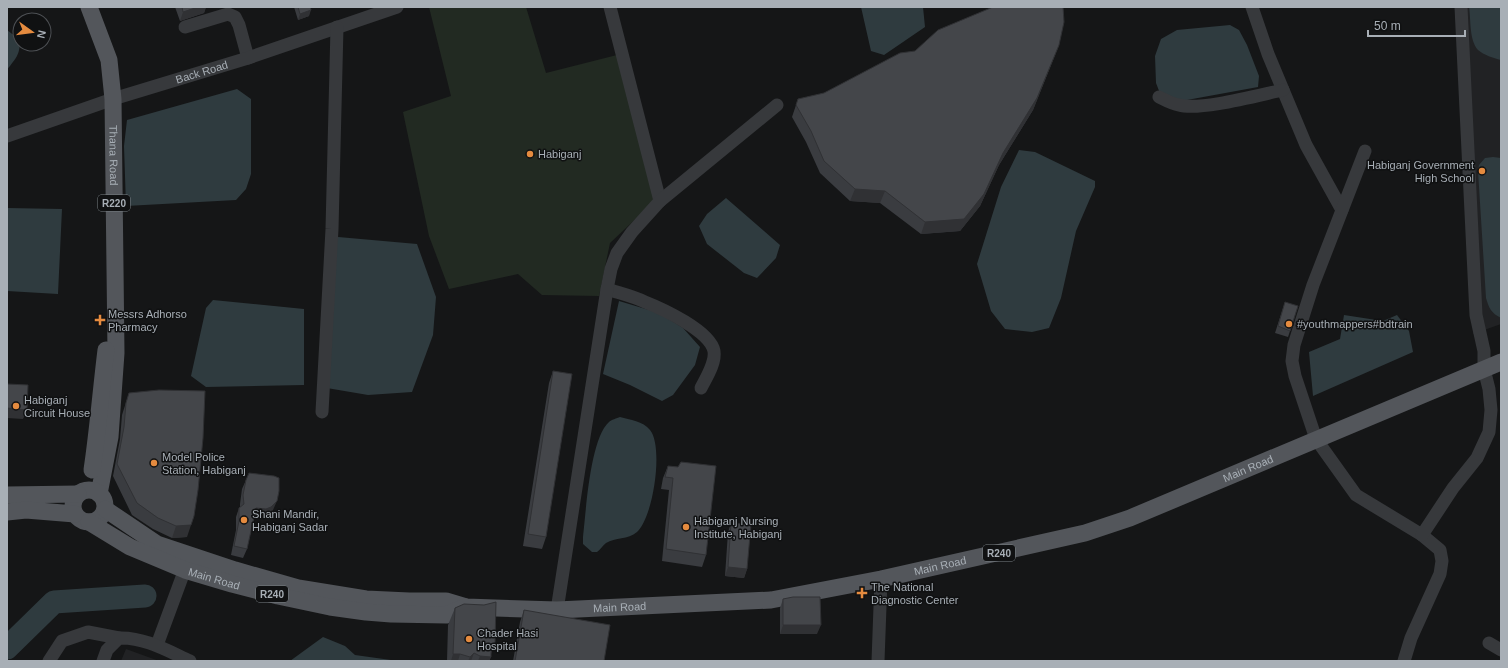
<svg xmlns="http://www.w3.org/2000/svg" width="1508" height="668" viewBox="0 0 1508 668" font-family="Arial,sans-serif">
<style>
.built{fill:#212224}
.green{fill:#222a22}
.water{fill:#2f3b3f}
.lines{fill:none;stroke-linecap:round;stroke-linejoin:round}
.river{stroke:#2f3b3f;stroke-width:23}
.minor{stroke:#37393c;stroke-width:13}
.major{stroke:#53565b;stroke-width:17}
.wall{fill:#3a3c40}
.shaded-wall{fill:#303134}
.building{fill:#44464a;stroke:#303134}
.poi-dot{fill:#e58b3f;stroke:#101112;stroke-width:1.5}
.labels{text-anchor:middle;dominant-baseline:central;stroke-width:3;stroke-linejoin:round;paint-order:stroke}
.shield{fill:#101112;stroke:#7a8085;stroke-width:1}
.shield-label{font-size:10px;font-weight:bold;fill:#a8afb6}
.street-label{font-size:11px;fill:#a8afb6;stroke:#101112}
.poi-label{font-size:11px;fill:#a8afb6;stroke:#101112;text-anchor:start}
</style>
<rect width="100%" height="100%" fill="#151617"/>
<path class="built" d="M1455 7H1501V324L1473 334Z
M126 649 159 661H121Z"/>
<path class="green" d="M429 7H526L546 73 617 55 660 196 610 243 599 296 542 295 518 274 449 289 429 236 403 112 451 96Z"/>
<path class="water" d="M861 7H923L925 27 884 55 871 51Z
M1469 7H1501V60C1493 58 1484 55 1478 50 1469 40 1471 19 1469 7Z
M1230 25 1239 30 1247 45 1259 76 1258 87 1176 102 1161 96 1156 83 1155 56 1161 39 1177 30Z
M7 30 20 40C20 55 16 58 7 70Z
M237 89 251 99V174L246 189 236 200 126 206 124 146 127 120Z
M1019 150 1035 152 1095 181V187L1076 231 1061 298 1049 328 1032 332 1005 329 991 311 977 264 1001 187Z
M1493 157 1501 158V318C1491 313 1489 308 1486 298L1478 171 1479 165 1485 158Z
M726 198 780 245 776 258 757 278 744 273 707 244 699 226 707 214Z
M7 208 62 209 58 294 7 291Z
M327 236 417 244 436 297 433 335 412 392 368 395 321 387Z
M213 300 304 309V385L206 387 191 376 206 308Z
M619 301 659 313 683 328 700 347 695 365 673 395 662 401 630 385 603 374Z
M1344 315 1383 321 1397 315 1409 331 1413 352 1313 396 1309 352 1340 339Z
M620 417C630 420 643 421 650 430 664 447 653 518 637 532 628 540 615 537 606 543 602 546 600 550 597 552H592L583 544V537C586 511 590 439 609 422 611 420 617 418 620 417Z
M323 637 345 646 355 655 398 661H290Z"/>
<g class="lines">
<path class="river" d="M7 648 54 602 145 596"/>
<g class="minor">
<path d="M610 7 660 201"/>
<path d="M1252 7 1268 54 1306 145 1342 210"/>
<path d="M185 27 228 14 235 17 239 25 248 58"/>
<path d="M1159 97C1165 100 1172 104 1179 105 1200 111 1259 95 1283 90"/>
<path id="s1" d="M7 136 113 99 248 58 397 7"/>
<path d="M1365 151 1313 285 1294 345 1292 361 1295 376 1316 439 1356 495 1422 535 1440 550 1442 561 1440 574 1411 638 1404 661"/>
<path d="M607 289C619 293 633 296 645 302 663 309 710 331 714 351 716 363 706 378 701 388"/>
<path d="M322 412 332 229 337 27"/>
<path d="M1422 535 1453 488 1477 458 1489 432 1491 410 1489 389 1484 369V351L1476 315 1461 7"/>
<path d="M557 610 607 289 611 269 617 253 632 232 660 201 777 105"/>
<path d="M1489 643 1501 650"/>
<path d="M157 645 188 561"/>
<path d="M49 661 62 641 88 632 119 638"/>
<path d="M103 661 107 650 119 638C144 637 168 651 190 661"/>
<path d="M878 661 881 579"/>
</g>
<g class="major">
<path id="s2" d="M89 7 109 60 113 99 116 353 110 437 99 494"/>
<path d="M92 470C98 430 101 390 106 350"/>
<circle cx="89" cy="506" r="16"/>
<path d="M7 495 78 494"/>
<path id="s3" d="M105 509 157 544 235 570 298 588 366 599 409 601H446L466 607 557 610 771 600 881 579 1085 533 1130 518 1501 362"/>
<path d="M7 512 26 510 75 514"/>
<path id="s4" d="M89 522 130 547 185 570 232 584 278 596 330 607 366 612 391 614 446 615 466 607"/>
</g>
</g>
<path class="wall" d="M175 7H206L204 13 180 21Z
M294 7H310L309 16 298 20Z
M1059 45 1033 110 999 165 980 206 960 231 921 234 880 203 850 201 820 173 806 142 792 117 798 99 824 93 915 51Z
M1285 302 1290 331 1288 337 1275 333Z
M553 371 546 537 542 549 523 546 549 383Z
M129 393 187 537 172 538 153 529 132 515 113 476 120 439 122 415Z
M668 466 678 467 706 555 702 567 662 561 669 490 661 489 663 478Z
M246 480 273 510 268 516 263 518 254 517 247 549 243 558 231 555 236 530V517L239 508 240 507V504L242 489Z
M731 523 747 569 744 578 725 576 728 532Z
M783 599 817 634H780V608Z
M455 608 491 653V657L489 661H447L448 625Z
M524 610 604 661H513L520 622Z"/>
<path class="shaded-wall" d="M198 7H206L204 13 180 21 183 12Z
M311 10 309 16 298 20 300 14Z
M1059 45 1033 110 999 165 980 206 960 231 921 234 925 222 1003 153Z
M855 189 885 191 880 203 850 201Z
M7 408 27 410 23 419 7 418Z
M277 501 273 510 268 516 263 518 253 517 256 508Z
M191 525 187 537 172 538 176 526Z
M728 567 747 569 744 578 725 576Z
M783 625H821L817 634H780Z
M495 642 490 657H491L489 661H478L480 656 491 650Z
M474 653 471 661H468L470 657Z
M453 654H460L458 661H451Z"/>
<path class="building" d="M182 7H198L183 12Z
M298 7H310L311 10 300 14Z
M993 7H1063L1064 22 1059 45 1037 98 1003 153 984 194 964 219 925 222 885 191 855 189 824 161 811 131 796 105 798 99 824 93 900 53 915 51 938 30Z
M1285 302 1298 306 1290 331 1278 326Z
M553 371 572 374 546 537 528 534Z
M7 384 28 385 27 410 7 408Z
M159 390 205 391 203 438 198 490 194 516 191 525 176 526 158 518 137 503 117 464 124 427 126 403 129 393Z
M681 462 716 466 706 555 666 549 673 478 665 477 668 466 678 467Z
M249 473 274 476 279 478V491L277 501 271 507 266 509 256 508 247 549 234 546 239 521V508L244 504 243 495 246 480Z
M731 523 751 524 747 569 728 567Z
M793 597H820L821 625H783V599Z
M496 602 495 642 491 650V657L480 656 474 653 470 657 460 654H453L455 608 464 604 484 605Z
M524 610 610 625 604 661H515Z"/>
<g class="poi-dot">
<circle cx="530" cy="154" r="4"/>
<circle cx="1482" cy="171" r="4"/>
<path d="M98 314h4v4h4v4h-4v4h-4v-4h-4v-4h4z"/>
<circle cx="1289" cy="324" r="4"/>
<circle cx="16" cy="406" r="4"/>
<circle cx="154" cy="463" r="4"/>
<circle cx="244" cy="520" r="4"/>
<circle cx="686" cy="527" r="4"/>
<path d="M860 587h4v4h4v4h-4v4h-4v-4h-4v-4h4z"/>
<circle cx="469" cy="639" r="4"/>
</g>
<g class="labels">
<g class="shield">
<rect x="98" y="195" width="32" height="16" rx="3"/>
<rect x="983" y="545" width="32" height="16" rx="3"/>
<rect x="256" y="586" width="32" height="16" rx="3"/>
</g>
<g class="shield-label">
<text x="114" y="203">R220</text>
<text x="999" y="553">R240</text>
<text x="272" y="594">R240</text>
</g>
<g class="street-label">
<text stroke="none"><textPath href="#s1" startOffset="205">Back Road</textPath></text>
<text stroke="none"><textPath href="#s2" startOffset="152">Thana Road</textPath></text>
<text stroke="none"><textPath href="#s3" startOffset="1182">Main Road</textPath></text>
<text stroke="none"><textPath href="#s3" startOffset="858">Main Road</textPath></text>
<text stroke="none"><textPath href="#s4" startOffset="138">Main Road</textPath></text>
<text stroke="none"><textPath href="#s3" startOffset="534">Main Road</textPath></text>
</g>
<g class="poi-label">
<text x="538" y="154">Habiganj</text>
<text x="1474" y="165" text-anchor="end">Habiganj Government<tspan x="1474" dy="13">High School</tspan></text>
<text x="108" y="314">Messrs Adhorso<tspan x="108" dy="13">Pharmacy</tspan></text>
<text x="1297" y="324">#youthmappers#bdtrain</text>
<text x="24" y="400">Habiganj<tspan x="24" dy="13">Circuit House</tspan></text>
<text x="162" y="457">Model Police<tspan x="162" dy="13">Station, Habiganj</tspan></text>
<text x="252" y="514">Shani Mandir,<tspan x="252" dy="13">Habiganj Sadar</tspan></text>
<text x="694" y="521">Habiganj Nursing<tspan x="694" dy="13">Institute, Habiganj</tspan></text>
<text x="871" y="587">The National<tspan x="871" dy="13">Diagnostic Center</tspan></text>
<text x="477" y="633">Chader Hasi<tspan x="477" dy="13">Hospital</tspan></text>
</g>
</g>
<rect width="1508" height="668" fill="none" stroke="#a8afb6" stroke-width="16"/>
<g transform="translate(32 32) rotate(104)"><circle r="19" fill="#101112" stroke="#4d5054"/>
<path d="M0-3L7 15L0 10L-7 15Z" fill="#e58b3f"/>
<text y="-6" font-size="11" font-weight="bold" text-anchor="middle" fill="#a8afb6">N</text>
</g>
<path d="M1368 30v6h97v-6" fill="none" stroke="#a8afb6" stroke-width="2"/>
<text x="1374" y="30" font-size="12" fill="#a8afb6" stroke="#101112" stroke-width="3" paint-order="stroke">50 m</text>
</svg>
